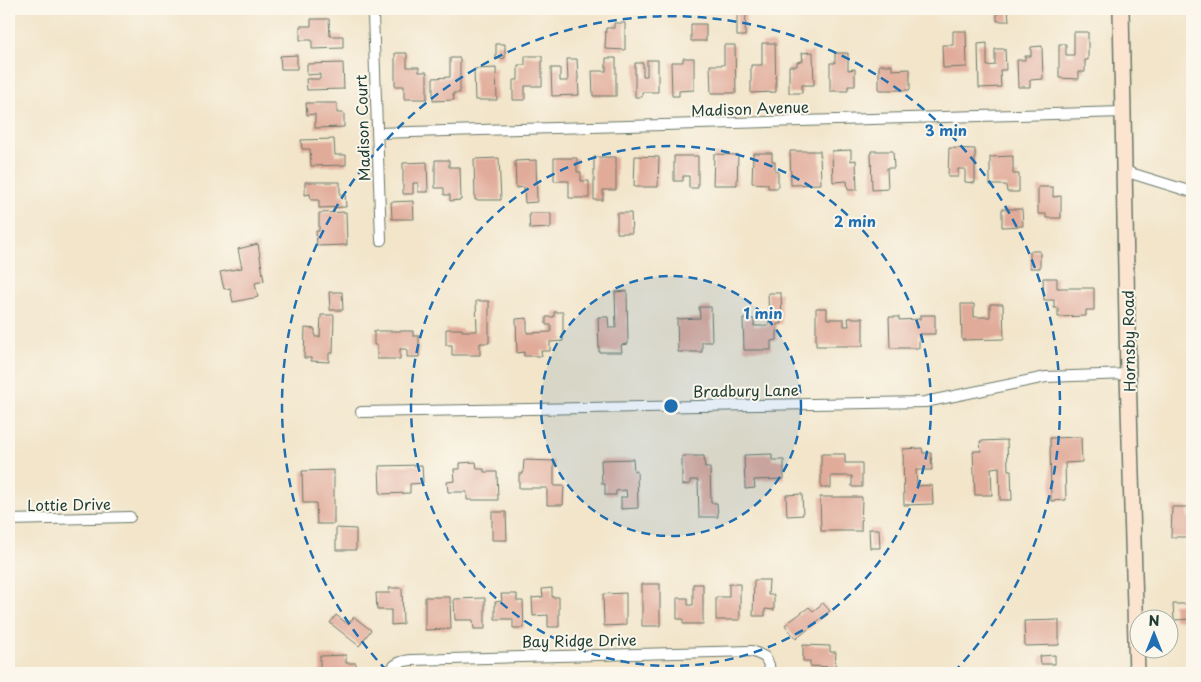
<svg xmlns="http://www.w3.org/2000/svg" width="1201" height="682" viewBox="0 0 1201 682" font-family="'Playpen Sans',sans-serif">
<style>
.building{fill:#e1ab9a}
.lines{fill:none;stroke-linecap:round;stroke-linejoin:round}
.street-casing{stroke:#697868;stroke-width:12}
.secondary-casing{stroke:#697868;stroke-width:18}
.street{stroke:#fff;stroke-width:10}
.secondary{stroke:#fce5d0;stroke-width:15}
.ring{fill:none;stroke:#1f6fb2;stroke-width:2.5;stroke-dasharray:9 6}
.labels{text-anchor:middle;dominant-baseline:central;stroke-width:4;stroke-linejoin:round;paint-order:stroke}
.street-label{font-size:15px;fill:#1f3d34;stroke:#fbf7ec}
.centre{fill:#1f6fb2;stroke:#fbf7ec;stroke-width:2.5}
.ring-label{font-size:15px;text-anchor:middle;font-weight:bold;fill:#1f6fb2;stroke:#fbf7ec;stroke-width:4;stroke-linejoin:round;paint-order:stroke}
</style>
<rect width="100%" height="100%" fill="#fbf7ec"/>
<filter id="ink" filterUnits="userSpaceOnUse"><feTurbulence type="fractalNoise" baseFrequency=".02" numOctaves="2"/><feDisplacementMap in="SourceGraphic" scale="10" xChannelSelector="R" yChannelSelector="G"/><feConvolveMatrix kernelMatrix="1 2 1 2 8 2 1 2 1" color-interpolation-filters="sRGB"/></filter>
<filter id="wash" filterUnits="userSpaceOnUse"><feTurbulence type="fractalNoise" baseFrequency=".0096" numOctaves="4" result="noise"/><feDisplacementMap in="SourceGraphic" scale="20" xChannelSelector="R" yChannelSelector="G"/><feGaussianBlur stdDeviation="1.12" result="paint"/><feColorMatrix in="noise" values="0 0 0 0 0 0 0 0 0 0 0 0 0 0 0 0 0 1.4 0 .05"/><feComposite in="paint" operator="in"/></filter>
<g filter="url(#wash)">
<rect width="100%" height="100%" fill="#f2e5ca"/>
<g id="blocks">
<path class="building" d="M997 10H1008L1009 21H997Z
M737 13H746L745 36H737Z
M311 19H329L330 36H343V48L312 49V40H300V26H311Z
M614 23H625V50L605 49 606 28H614Z
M691 24H706V41H691Z
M953 31H966L967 67 943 68 942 45H953Z
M1074 32H1088V60H1085V72H1079V79L1059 78V44H1066V55H1074Z
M762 43H775L776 92 751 93V65H762Z
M987 43V66L995 65V49H1005L1006 70H1000L1001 87 979 88 978 44Z
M496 44H505V58L496 59Z
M724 45H735L736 93H711L710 65H724Z
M1042 46 1043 79 1030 80V87H1018L1017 60H1025V56H1031V47Z
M813 52 814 85H802V93H789V66H797V62L803 61 802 53Z
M395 53H407V67H419V72H427V99H404V86H395Z
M835 53H848V70L855 69V86H848V91H830V63H835Z
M297 55V69H281L280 56Z
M525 56H542V86H525V100H513V80H518V65H525Z
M450 58H460V93H453L454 100 433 101V78L450 77Z
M606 58H616V96H593L592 71H606Z
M683 58H694V90L679 91V96H672L671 62H683Z
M567 59H577L579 95 552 96 551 68H560V81H568Z
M647 60H658V92H642V97H635V63H643V76H647Z
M343 63 344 89 307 90 306 79H320V74L307 75V64Z
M879 65H892V70L910 69V90H879Z
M496 68 497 100H475L474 69Z
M306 103H337V113H344V127L315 128V114L307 115Z
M334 139 335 155H346V165L311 166 310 149H302L301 140Z
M949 148 975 149V183L965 182V169H958V177H948Z
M851 150V161L856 160 857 190H848L847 181 833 182 832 151Z
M790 151H820L821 184 791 185Z
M871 151H893L894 168H887L888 189 872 190Z
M753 153H772V161L775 162V171H778V188H768V184L752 183Z
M714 154 738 155 737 185H713Z
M635 156 659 157 658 187H634Z
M674 156H698V188H689V176H683V181H674Z
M1013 156V174H1019V192H1007L1006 185H990V157Z
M594 157H616V190H603V200H594Z
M499 158 501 200H475L474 159Z
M554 158H577V172H581V181H589V198H569V181H554Z
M435 160H449V167H460L461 200 450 201V195H444V188H435Z
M536 160 537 202 525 203 524 187 516 188 515 161Z
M427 162 428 192H418V183H413V194H403V163Z
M305 182H340V195H345L346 207 319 208V200H311L310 194 305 195Z
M1038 187H1053V197L1061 196V218H1046V214H1038Z
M413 201 414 219H392L391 202Z
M1002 209H1022L1023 226 1002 227Z
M346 212 347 245 317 246 316 231H319V213Z
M529 213H551V228L530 229Z
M617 213H631L632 233H617Z
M258 244 264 281 255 283 258 297 233 302 230 288 224 289 220 272 242 268 238 249Z
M1030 251H1040V268H1030Z
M1043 278H1057V288H1094V310H1086V316L1058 317V308H1054V300H1044Z
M627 291 628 344 621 345 622 352H599L598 317H608L609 328H616L615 292Z
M329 292H342L343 310H330Z
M768 293H781L782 324H777V340L771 341V350H744L743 319H754V326H769Z
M476 301H489V343H480V355H452V345H446V329H462V331H477Z
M961 304H974V317H990V304H1003L1004 339 962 340Z
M699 307H711L712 342H702V352H678L677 319 700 318Z
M816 308H827V319H844V326H849L848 318H863V346H816Z
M554 312H563V341L550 342V351H541L542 356H524V352L517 353 516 319 527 318V333L551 332V325H546V317H554Z
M321 315H334L333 353H329V362L311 361V358H304L305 328 315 329V337H320Z
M920 315H935V334H919V348H890L889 317H899V320L920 319Z
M374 331H413V336H419V357H407V349H400V359H377V345H374Z
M1081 437 1082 462 1065 463 1066 500 1051 501 1050 438Z
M1007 440 1008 470H1011L1012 500H1000L999 467 991 468 992 495H975L973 451H981L980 441Z
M922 448 923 453H931L932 470H916L917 486 932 485 933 504 904 505 903 449Z
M772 454V460H784V479L754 480 755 488 745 489 744 455Z
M821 454H845V463H862V487H852V476H831V488H821Z
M682 456H704L705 468H710L711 503H717L718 517H699L698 480H690V484L682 485Z
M633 459 634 471H637L638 508 621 509V497H627L626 490 616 491V495H605V484H602L601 460Z
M524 460 554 461V486H564L563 505H547V488H519V474H523Z
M476 462 477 469H484V472H497L498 500H467V492H448L447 482 455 481 454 469H460V463Z
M422 465 423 483 410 484V493L380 494 379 466Z
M334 470V524H317L316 503H303L302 471Z
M802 494 803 515 787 516 786 495Z
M820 497H862L861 531H821Z
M1172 507H1188V518H1192V537H1171Z
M492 512H506L507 540H492Z
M336 528 356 529V550H336Z
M869 529H879L880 548H870Z
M754 580H769L768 595H774V610L765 609V616H753Z
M642 584H660V626H642Z
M693 584H703V624H683V619H677V598H688V605H693Z
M729 584H740V620H716V597H729Z
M389 588H402L403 624 391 625V610H377L376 593H390Z
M552 588V597H559V627H548V615L533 616 532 598 543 597 542 589Z
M626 593V625L604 626 603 594Z
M501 594H517V601H523L524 628H513V619H495V602L502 601Z
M425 597H450L451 629 425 630Z
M485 598V629H474L473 620H455L454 599Z
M823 603 830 611 796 639 785 625 809 607 813 611Z
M1173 604H1192V619L1174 620Z
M336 615 348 624 354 617 371 630 359 646 330 623Z
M1059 620V645L1025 646 1024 621Z
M803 645 830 646V652H836L835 667 810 666V661H803Z
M346 655V663H356V673H320V656Z
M1055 655V664H1041L1040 656Z
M947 670H962V673H947Z"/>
</g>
</g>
<g filter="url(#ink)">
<use href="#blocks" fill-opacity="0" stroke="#697868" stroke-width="1"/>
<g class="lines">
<g class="street-casing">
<path id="street" d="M373 15 381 240
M377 133 1123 112
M1124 171 1192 192
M361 412 925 402 1046 377 1128 374
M9 520 130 517
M389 673C394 663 401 661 412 660L752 651 765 657 769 665 770 673"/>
</g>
<g class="secondary-casing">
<path id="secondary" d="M1121 9 1128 374 1137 673"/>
</g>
<use href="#street" class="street"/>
<use href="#secondary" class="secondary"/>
</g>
</g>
<circle cx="671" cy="406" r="130" fill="#1f6fb2" fill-opacity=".12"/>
<g class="ring">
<circle cx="671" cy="406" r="130"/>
<circle cx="671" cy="406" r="260"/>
<path d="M387 671A389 389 0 1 1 955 671"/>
</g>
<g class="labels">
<g class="street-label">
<text transform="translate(750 108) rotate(-2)">Madison Avenue</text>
<text transform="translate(362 128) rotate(-92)">Madison Court</text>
<text transform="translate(1128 341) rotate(-91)">Hornsby Road</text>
<text transform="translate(746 390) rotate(-1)">Bradbury Lane</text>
<text transform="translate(69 504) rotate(-1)">Lottie Drive</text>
<text transform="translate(579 640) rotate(-1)">Bay Ridge Drive</text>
</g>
</g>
<circle cx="671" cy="406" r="8" class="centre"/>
<g class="ring-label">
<text x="946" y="136">3 min</text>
<text x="855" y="227">2 min</text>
<text x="763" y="319">1 min</text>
</g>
<rect width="1201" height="682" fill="none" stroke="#fbf7ec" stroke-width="30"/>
<g transform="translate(1154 634)"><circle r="24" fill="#fbf7ec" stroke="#a3ada2"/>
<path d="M0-4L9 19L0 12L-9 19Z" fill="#1f6fb2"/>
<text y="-8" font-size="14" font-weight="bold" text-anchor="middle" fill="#1f3d34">N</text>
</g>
</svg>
